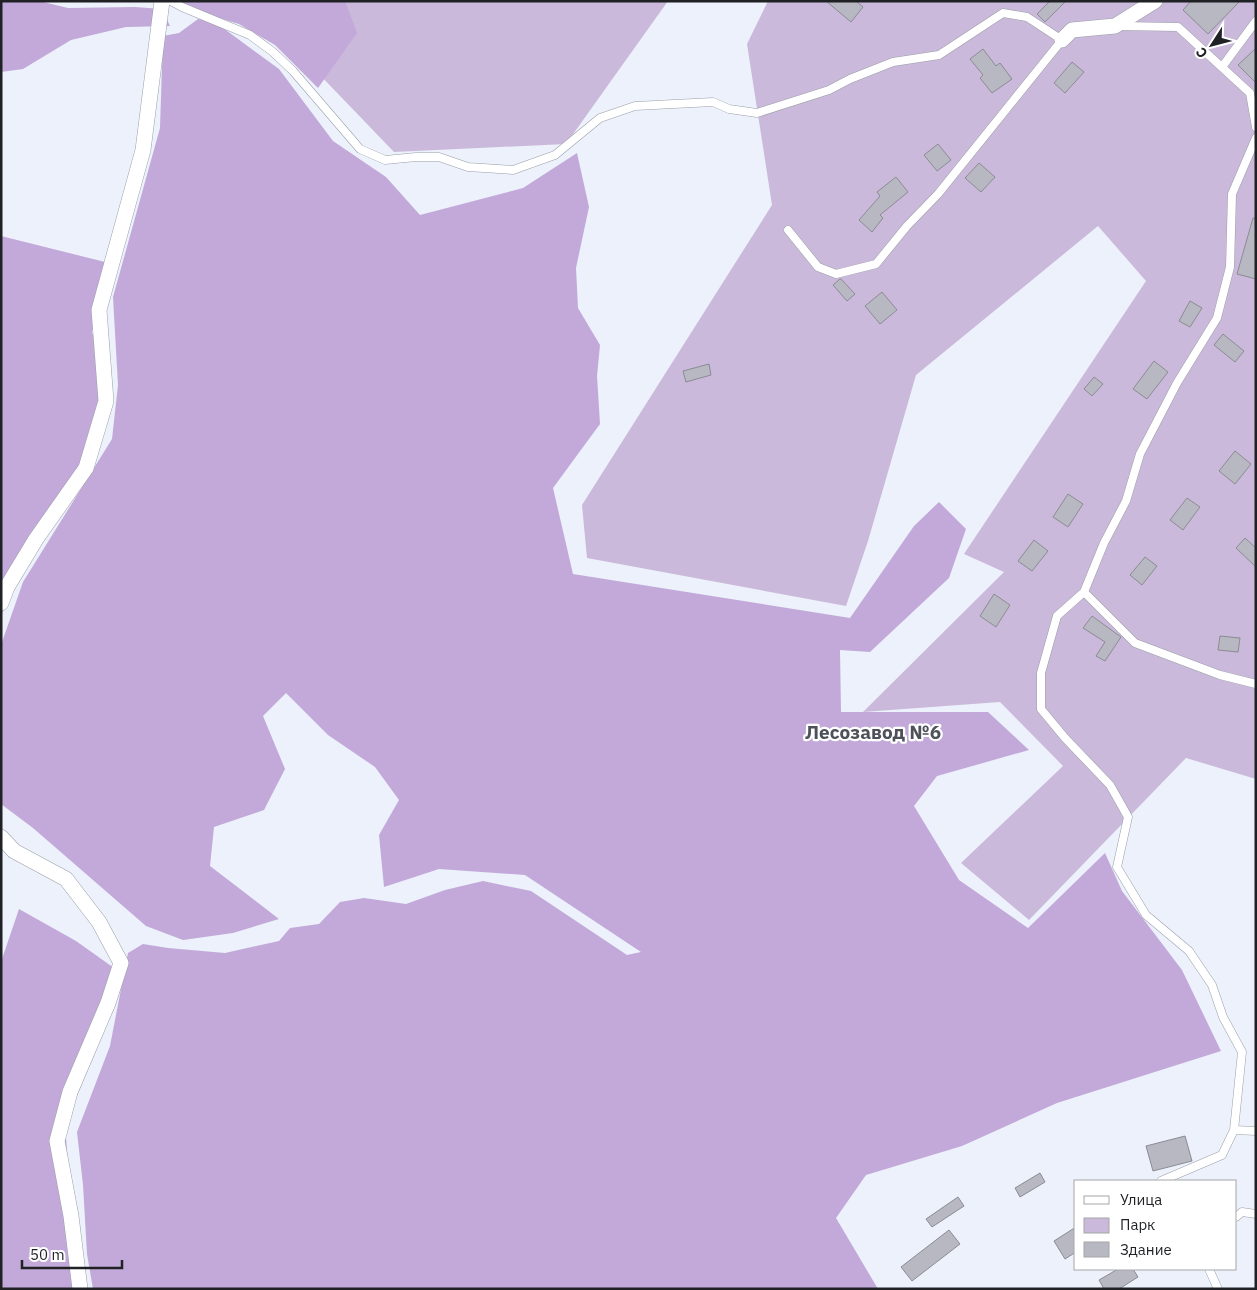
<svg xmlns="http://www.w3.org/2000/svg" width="1257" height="1290" viewBox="0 0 1257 1290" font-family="'IBM Plex Sans',sans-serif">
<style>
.green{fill:#cab9da}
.forest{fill:#c2a9d9}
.building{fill:#b8b8c2;stroke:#8b8b95}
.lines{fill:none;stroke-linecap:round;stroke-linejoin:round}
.service-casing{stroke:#9a9fa8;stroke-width:9}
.minor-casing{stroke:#9a9fa8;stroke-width:16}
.service{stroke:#fff;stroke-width:8}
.minor{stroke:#fff;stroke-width:15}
.labels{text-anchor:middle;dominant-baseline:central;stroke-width:4.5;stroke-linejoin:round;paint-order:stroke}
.district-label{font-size:19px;font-weight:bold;fill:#4d5159;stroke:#fff}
</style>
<rect width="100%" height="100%" fill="#ecf1fb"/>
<path class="green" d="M312 1H668L566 144 394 152 292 46Z
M768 1H1256V779L1186 758 1029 920 961 863 1063 766 1000 702 863 712 1004 572 964 554 1146 281 1098 226 916 375 868 541 846 606 587 558 582 505 772 205 747 44Z"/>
<path class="forest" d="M1 1H39L68 8 135 7 162 9 170 26 126 27 71 40 23 69 1 72Z
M180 1H345L357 33 318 88 275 45 239 24 195 11Z
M198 19 209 21 219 25 279 69 333 141 386 177 420 215 523 188 577 153 589 207 576 268 578 308 600 345 597 376 600 424 553 488 573 574 850 618 914 526 939 502 966 529 949 578 870 652 840 650 841 712H988L1029 750 937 776 914 806 959 880 1028 928 1105 853 1122 891 1182 970 1221 1051 1057 1103 962 1146 866 1175 836 1218 878 1289H93L87 1254 83 1185 77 1132 110 1046 128 953 143 944 168 948 225 953 279 941 290 928 319 924 340 902 364 898 406 904 445 890 483 881 531 891 627 955 641 952 525 875 439 869 384 887 379 835 399 800 375 767 328 735 286 693 263 716 285 769 264 810 214 827 210 866 279 919 233 933 183 940 146 926 33 828 1 804V645L23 582 112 439 118 385 113 297 160 128 163 36 179 33Z
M1 236 113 264 92 332 107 379 88 456 18 573 1 616Z
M19 909 76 941 114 968 102 1035 65 1125 72 1212 76 1289H1V962Z"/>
<path class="building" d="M826 1H856L863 7 851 22Z
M1050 1H1066L1045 22 1037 14Z
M1191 1H1240L1208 34 1183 10Z
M1256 48V83L1238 65Z
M983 49 996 66 1000 63 1012 79 992 93 980 78 983 75 970 59Z
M1072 62 1084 72 1065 93 1054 83Z
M938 144 951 160 937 171 924 155Z
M979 163 995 177 981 192 965 178Z
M896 177 908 192 880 215 883 218 872 232 859 220 880 196 877 192Z
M1253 218H1256V279L1237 274Z
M840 279H841L855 294 847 301 833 285Z
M882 292 897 310 880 324 865 306Z
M1190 301 1202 308 1190 327 1179 321Z
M1223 334 1244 351 1235 362 1214 345Z
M1154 361 1168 372 1147 399 1133 389Z
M709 364 711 375 686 382 683 371Z
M1094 377 1103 384 1092 396 1084 389Z
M1235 451 1251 464 1235 484 1219 471Z
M1068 494 1083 504 1068 527 1053 517Z
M1187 498 1200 507 1183 530 1170 520Z
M1245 538 1256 548V567L1236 548Z
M1034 540 1048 551 1032 571 1018 561Z
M1145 557 1157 566 1142 585 1130 575Z
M994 594 1010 605 996 627 980 616Z
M1092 616 1121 637 1105 661 1096 656 1105 642 1083 628Z
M1220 636 1240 638 1238 652 1218 650Z
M1185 1136 1192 1161 1153 1171 1146 1146Z
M1040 1173 1045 1182 1020 1197 1015 1188Z
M958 1197 964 1206 932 1227 926 1219Z
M1076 1227V1252L1065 1259 1054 1241Z
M949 1230 960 1244 912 1281 901 1267Z
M1118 1269H1133L1138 1277 1119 1289H1104L1099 1280Z"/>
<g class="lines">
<g class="service-casing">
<path id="service" d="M171 1 182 7 250 35 273 52 293 71 360 149 385 160 416 157H439L468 167 513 170 555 155 600 118 635 106 713 102 729 109 757 113 829 90 850 79 893 62 939 55 1003 13 1027 17 1062 40 938 194 907 226 876 264 836 274 818 267 788 230
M1119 26 1178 27 1250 93 1256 127
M1222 67 1256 21
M1084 592 1135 643 1220 675 1256 684
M1234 1130 1256 1131
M1161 1181 1222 1155 1234 1130 1242 1052 1223 1017 1212 985 1189 951 1146 915 1117 867 1128 817 1110 785 1065 738 1041 709V673L1057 616 1084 592 1104 543 1126 501 1140 454 1177 383 1217 318 1230 267 1232 194 1256 138
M1236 1217 1242 1212 1256 1214
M1209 1269 1218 1289"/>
</g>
<g class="minor-casing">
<path id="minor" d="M1062 40 1072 30 1115 26 1155 1
M1 603 7 587 36 539 86 468 106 401 99 310 143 150 162 1
M1 837 14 851 66 879 99 922 121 963 108 1003 70 1092 57 1141 71 1216 80 1289"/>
</g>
<use href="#service" class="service"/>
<use href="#minor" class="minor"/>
</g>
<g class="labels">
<g class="district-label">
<text x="873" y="732">Лесозавод №6</text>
</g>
</g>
<rect width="1257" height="1290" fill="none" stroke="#1f2125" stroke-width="5"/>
<rect x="1074" y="1180" width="162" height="90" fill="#ffffff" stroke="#a5a6a8"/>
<rect x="1084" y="1196" width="25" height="8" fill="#ffffff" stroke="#a5a6a8"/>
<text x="1120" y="1205" font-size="15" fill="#1f2125">Улица</text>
<rect x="1084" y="1218" width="25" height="15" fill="#cab9da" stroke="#a5a6a8"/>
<text x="1120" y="1230" font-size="15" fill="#1f2125">Парк</text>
<rect x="1084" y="1242" width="25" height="15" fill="#b8b8c2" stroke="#a5a6a8"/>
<text x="1120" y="1255" font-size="15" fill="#1f2125">Здание</text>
<g transform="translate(1212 45) rotate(234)" stroke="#ffffff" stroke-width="4" paint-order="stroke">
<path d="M0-4L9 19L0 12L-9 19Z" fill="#1f2125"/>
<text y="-8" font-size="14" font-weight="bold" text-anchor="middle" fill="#1f2125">С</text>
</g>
<path d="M22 1260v8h100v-8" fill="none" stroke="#1f2125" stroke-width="2.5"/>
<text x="30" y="1260" font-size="15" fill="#1f2125" stroke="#ffffff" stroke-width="4" paint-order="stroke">50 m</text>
</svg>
